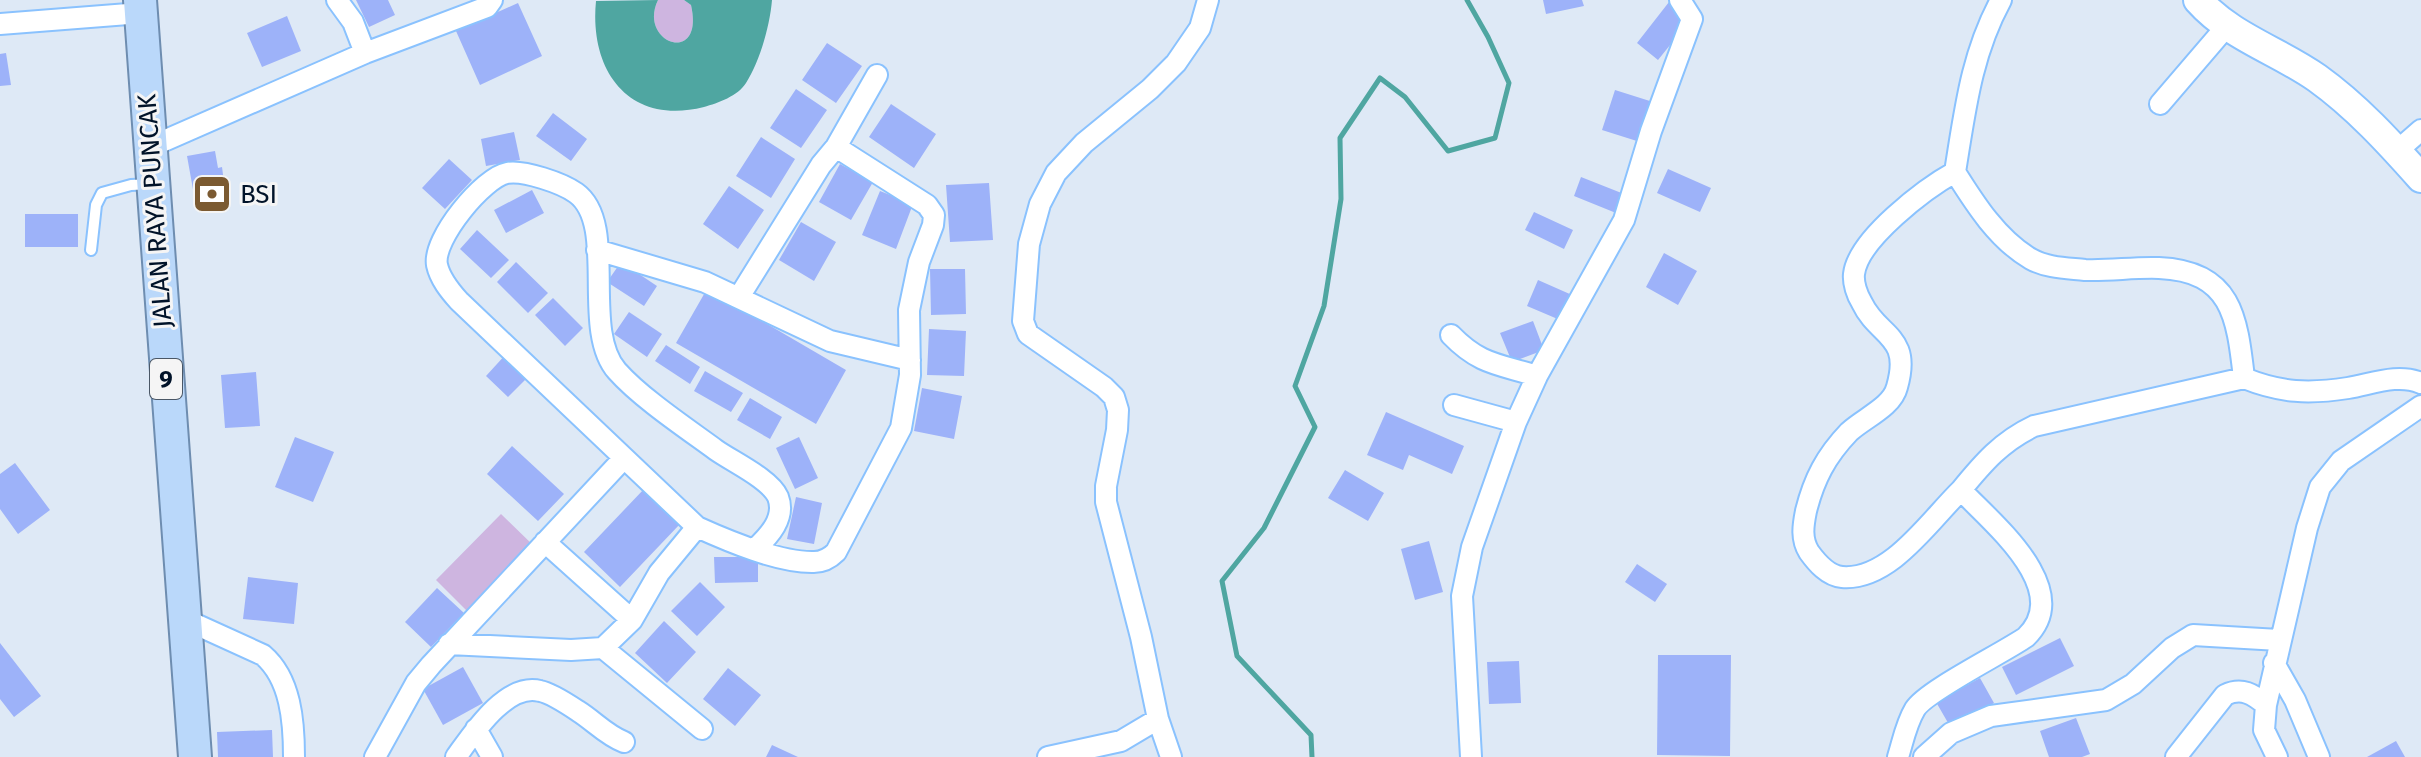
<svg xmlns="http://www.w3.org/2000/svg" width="2421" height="757" viewBox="0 0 2421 757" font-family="'Fira Sans',sans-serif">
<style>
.green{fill:#ceb5e0}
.water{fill:#4fa6a1}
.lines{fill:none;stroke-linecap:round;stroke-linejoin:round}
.stream{stroke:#4fa6a1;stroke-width:5}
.building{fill:#9db2f9}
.service-casing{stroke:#8ac2fe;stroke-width:14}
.minor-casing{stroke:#8ac2fe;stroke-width:24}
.secondary-casing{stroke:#8ac2fe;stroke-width:32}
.trunk-casing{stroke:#6e8db0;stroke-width:36}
.service{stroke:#fff;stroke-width:10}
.minor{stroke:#fff;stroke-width:20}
.secondary{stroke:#fff;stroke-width:28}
.trunk{stroke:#bad8fa;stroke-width:32}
.labels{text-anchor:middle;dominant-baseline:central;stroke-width:6;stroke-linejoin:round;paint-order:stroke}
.shield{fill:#f5f5f5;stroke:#4a5766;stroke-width:2}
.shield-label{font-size:24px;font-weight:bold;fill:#011329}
.poi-label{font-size:26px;fill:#011329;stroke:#f5f5f5;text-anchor:start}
.street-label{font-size:26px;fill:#011329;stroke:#f5f5f5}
</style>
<rect width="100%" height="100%" fill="#dee9f6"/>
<path class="green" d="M658 0H684L691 5C705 67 637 43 658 0Z
M501 514 536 548 471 615 436 580Z"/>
<path class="water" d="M658 0C637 43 705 67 691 5L684 0H772C770 25 760 61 746 83 738 96 718 103 704 107 629 126 589 71 596 1Z"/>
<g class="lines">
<path class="stream" d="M1312 757 1311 735 1237 656 1222 581 1264 528 1315 427 1295 386 1324 306 1341 199 1340 138 1380 78 1405 97 1448 151 1495 138 1509 83 1488 37 1467 0"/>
</g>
<path class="building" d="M356 0H388L395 15 369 27Z
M1543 0H1582L1584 6 1546 14Z
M1669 2 1691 19 1658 60 1637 43Z
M518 3 542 56 480 85 456 31Z
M287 16 301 51 262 67 247 33Z
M827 43 862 66 836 103 802 80Z
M6 53 11 85 0 86V54Z
M796 89 827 110 801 148 770 128Z
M1615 90 1653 102 1640 142 1602 130Z
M891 104 936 134 914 168 869 137Z
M553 113 587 139 571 161 536 136Z
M514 132 520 160 486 166 481 139Z
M761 137 795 159 771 198 736 176Z
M215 151 218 168 222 167 224 182 227 181 231 200 196 206 187 156Z
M449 159 472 180 445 209 422 188Z
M840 164 873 182 851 220 819 202Z
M1668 169 1711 188 1700 212 1657 193Z
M1581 177 1624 194 1616 213 1574 196Z
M989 183 993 240 950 242 946 185Z
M729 186 764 210 738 249 703 224Z
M532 190 544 213 506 233 494 210Z
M880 191 913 204 896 249 862 235Z
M1534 212 1573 230 1564 249 1525 230Z
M25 214H78V247H25Z
M801 222 836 242 814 281 779 260Z
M477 230 509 260 491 278 460 249Z
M1664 253 1697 271 1678 305 1646 287Z
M516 262 548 293 528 313 497 282Z
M621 262 657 286 644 306 607 282Z
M930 269H965L966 314 931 315Z
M1538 280 1572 295 1560 320 1527 306Z
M707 289 846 370 816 424 676 343Z
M553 298 583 328 565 346 535 315Z
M629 312 662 334 647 357 614 334Z
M1533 321 1544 350 1512 362 1500 333Z
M929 329 966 331 964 376 927 375Z
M666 345 700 367 690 384 655 361Z
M507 353 530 375 508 397 486 376Z
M705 371 743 393 731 412 694 391Z
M256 372 260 426 225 428 221 375Z
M922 388 962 396 954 439 914 431Z
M750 398 782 417 770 439 737 420Z
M1386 412 1464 446 1452 474 1409 455 1403 470 1367 455Z
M295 437 334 452 313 502 275 487Z
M799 437 818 478 795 489 776 448Z
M512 446 564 494 538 521 487 474Z
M15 463 50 510 18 534 0 509V474Z
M1345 470 1384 493 1368 521 1328 498Z
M644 489 680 524 620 587 584 552Z
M796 497 822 503 814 544 787 539Z
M1429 541 1443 592 1415 600 1401 549Z
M714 557H758V582L715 583Z
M1637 564 1667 584 1655 602 1625 582Z
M248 577 298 583 294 624 243 619Z
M700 582 725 607 697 636 671 611Z
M437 588 464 613 431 647 405 622Z
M664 621 696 652 667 683 635 653Z
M2060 638 2074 666 2016 695 2002 667Z
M0 643 41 696 14 717 0 699Z
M1658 655H1731L1730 756 1657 755Z
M1519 661 1521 703 1489 704 1487 662Z
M463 667 483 703 443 725 423 689Z
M728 668 761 695 735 726 703 699Z
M1980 678 1994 703 1951 728 1936 702Z
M2076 718 2090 754 2082 757H2049L2040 731Z
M272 730 273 757H218L217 732Z
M2396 741 2405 757H2367Z
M772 745 798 757H766Z"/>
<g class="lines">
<g class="service-casing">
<path id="service" d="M91 250 96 205 102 193 131 185 151 184"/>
</g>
<g class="minor-casing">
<path id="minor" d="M2001 0C1971 55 1965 111 1955 172 1975 204 1998 240 2031 259 2047 268 2067 268 2085 270 2110 271 2134 267 2159 268 2232 271 2237 317 2244 378 2281 393 2309 394 2348 388 2372 384 2398 373 2421 383
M0 24 141 13
M365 53 487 7 492 0
M2160 104 2226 27
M150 147 365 53 353 22 337 0
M836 147 877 75
M2397 151 2421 130
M597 250 705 282 830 341 910 360
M739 297 821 165 836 147 927 205 934 215 933 225 919 262 909 310 910 375 901 428 836 552C830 558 823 562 814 562 779 563 728 541 697 527L459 301C450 291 440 279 437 265 432 239 484 177 507 173 524 170 562 183 576 193 619 224 580 329 617 371 641 398 686 428 716 450 733 462 770 479 778 497 786 518 769 536 755 549
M1451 335C1480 365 1499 364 1537 376
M1454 405 1516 422
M1961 490C1983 463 2002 441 2034 426L2244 378
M545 542 632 620
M184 619 263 655C291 679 294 722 294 757
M449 644 571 650 603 648 632 620 659 573 697 527
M603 648 702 729
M2274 663 2295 700 2319 757
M476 729 492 757
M375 757 416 683 431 665 624 458
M456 757C472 735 506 682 540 691 551 693 569 705 578 711 594 721 606 735 624 742
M1048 757 1121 741 1158 719
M1171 757 1158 719 1141 637 1106 502V486L1117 430 1118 410 1114 397 1104 387 1028 334 1023 321 1029 244 1040 204 1056 173 1084 143 1150 89 1176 63 1200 28 1208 0
M1471 757 1462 596 1472 547 1516 422 1537 376 1624 220 1651 131 1692 19 1680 0
M1898 757C1903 741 1906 724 1915 709 1926 691 2003 653 2026 637 2075 589 1992 523 1961 490 1930 520 1890 581 1842 577 1828 576 1817 563 1809 552 1801 539 1803 526 1806 511 1814 479 1826 456 1849 432 1864 418 1892 407 1897 387 1912 335 1878 337 1862 303 1857 295 1853 283 1854 274 1858 239 1926 188 1955 172
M1924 757 1951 733 1991 716 2106 700 2133 684 2172 648 2193 635 2279 640
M2176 757 2225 695C2242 687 2253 694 2266 705
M2277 757 2264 730 2266 705 2307 528 2320 487 2341 461 2421 406"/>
</g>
<g class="secondary-casing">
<path id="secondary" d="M2198 0C2231 37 2277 50 2317 78 2356 106 2389 142 2421 178"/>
</g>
<g class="trunk-casing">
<path id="trunk" d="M140 0 195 757"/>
</g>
<use href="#service" class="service"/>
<use href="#minor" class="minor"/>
<use href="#secondary" class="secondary"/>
<use href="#trunk" class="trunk"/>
</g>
<defs>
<g id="bank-square" transform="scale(2)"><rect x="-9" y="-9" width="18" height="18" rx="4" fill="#7b5a31" stroke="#f5f5f5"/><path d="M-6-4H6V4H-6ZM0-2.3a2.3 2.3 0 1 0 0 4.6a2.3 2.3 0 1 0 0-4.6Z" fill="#fff"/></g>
</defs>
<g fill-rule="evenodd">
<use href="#bank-square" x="212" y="194"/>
</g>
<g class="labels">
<rect class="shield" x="150" y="359" width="32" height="40" rx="6"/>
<g class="shield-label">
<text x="166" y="379">9</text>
</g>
<g class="poi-label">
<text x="240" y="194">BSI</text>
</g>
<g class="street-label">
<text transform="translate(155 211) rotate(-94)">JALAN RAYA PUNCAK</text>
</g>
</g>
</svg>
